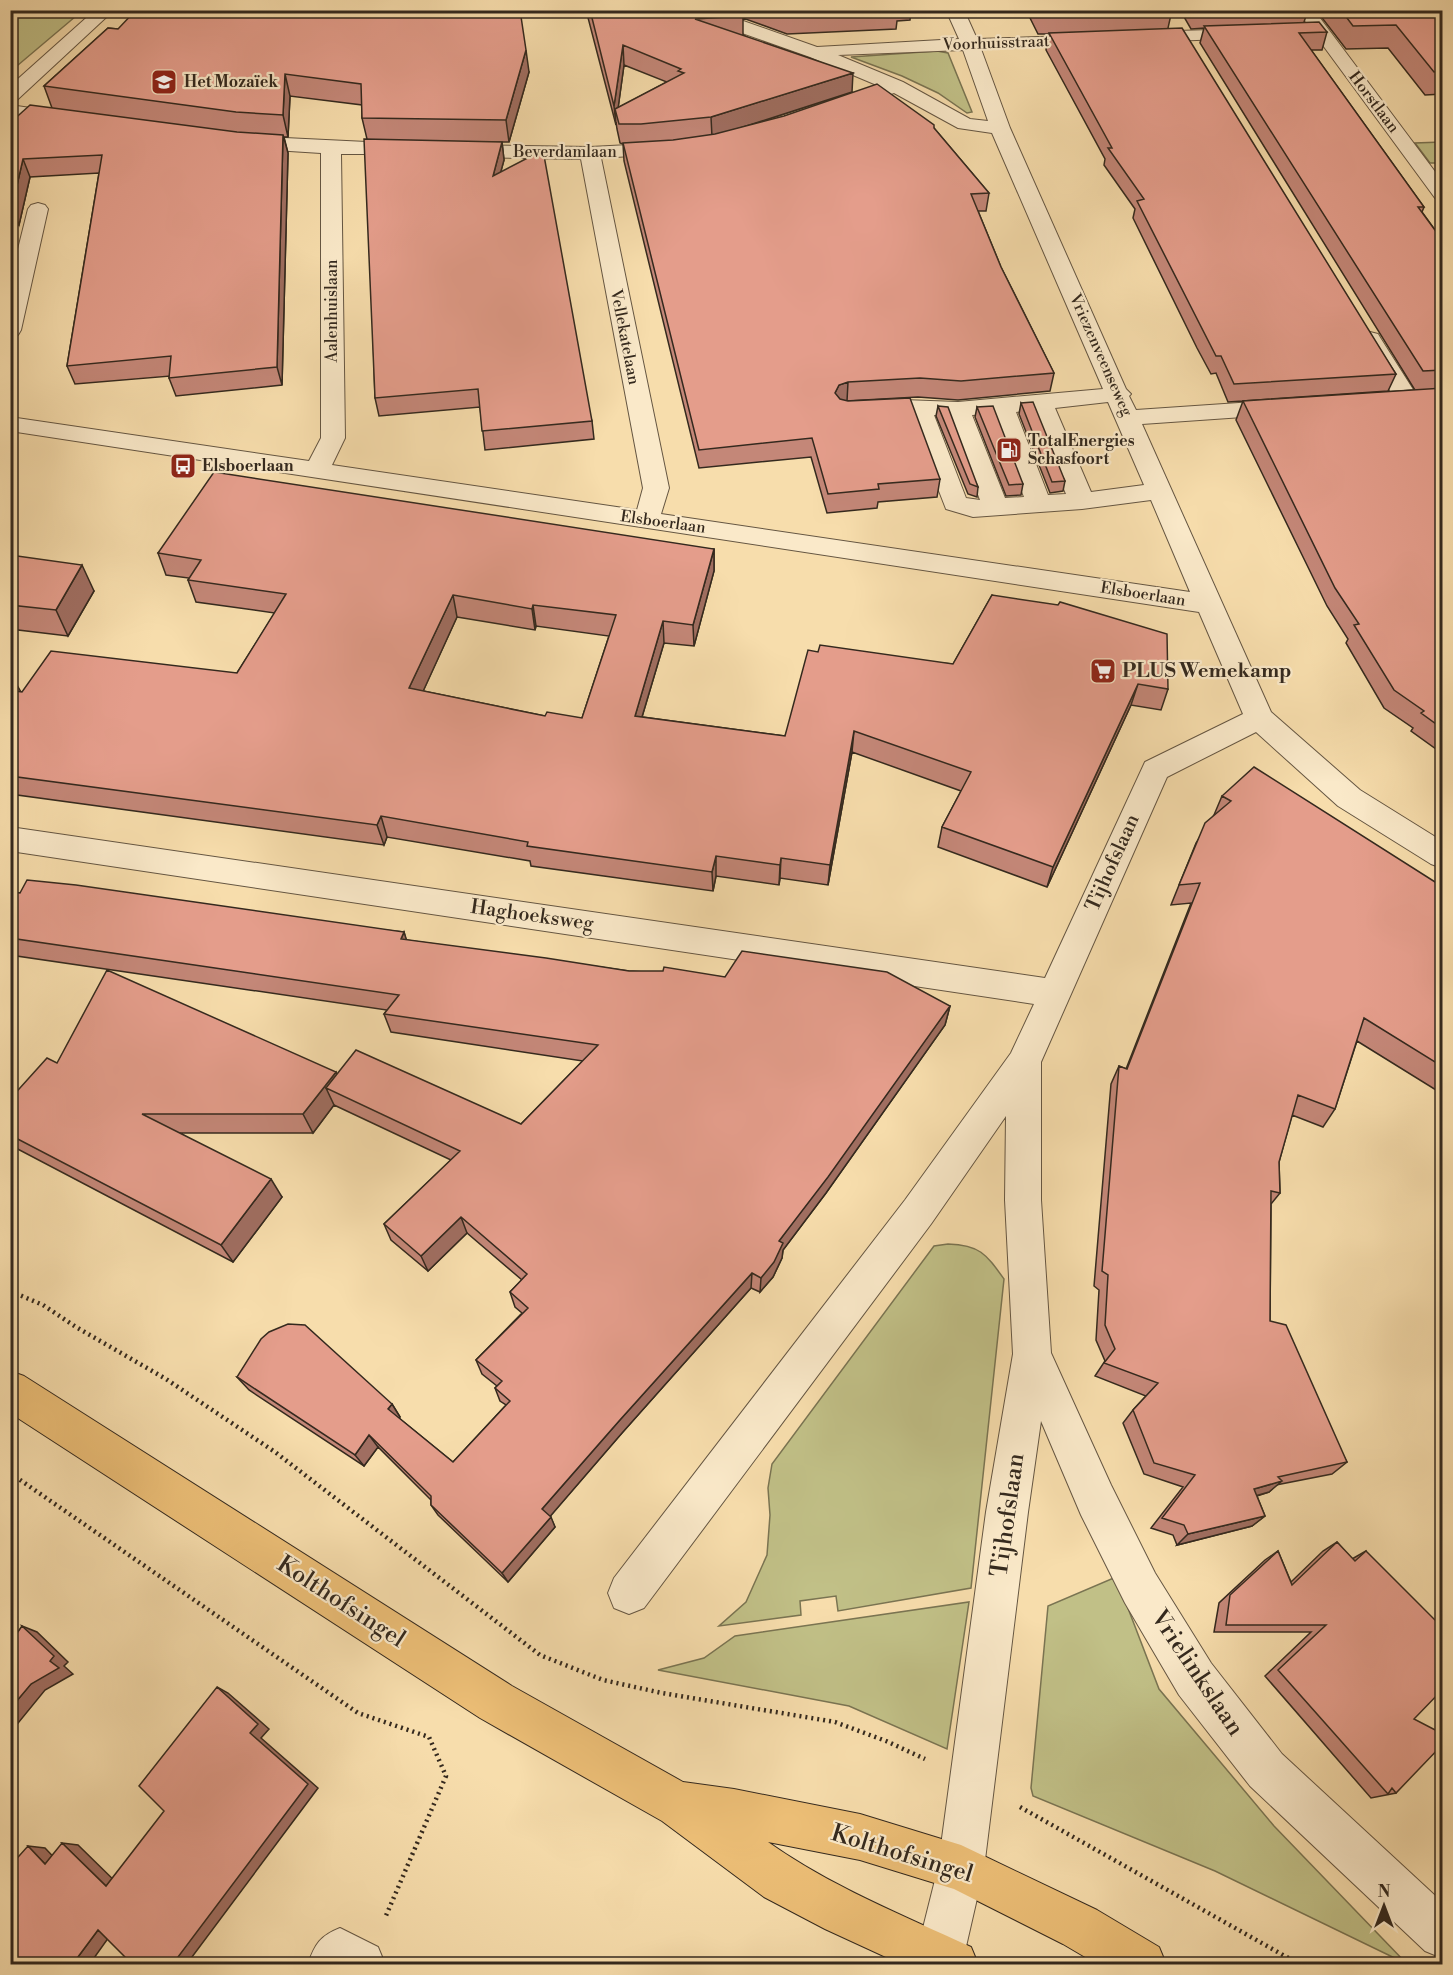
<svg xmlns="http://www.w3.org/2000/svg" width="1453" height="1975" viewBox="0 0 1453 1975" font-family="'Libre Bodoni',serif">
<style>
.green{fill:#c1c087;stroke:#7a7452;stroke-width:1.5}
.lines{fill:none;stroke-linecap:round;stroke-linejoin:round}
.minor-casing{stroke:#655642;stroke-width:2}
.major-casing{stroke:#34291e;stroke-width:2}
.path{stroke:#34291e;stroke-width:4.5;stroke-dasharray:2 4;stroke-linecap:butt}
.minor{fill:#fae9c9;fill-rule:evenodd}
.major{fill:#ecbe76;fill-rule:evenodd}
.wall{fill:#c48778;stroke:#34291e;stroke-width:1.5;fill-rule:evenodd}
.shaded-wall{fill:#a06e61;stroke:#34291e;stroke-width:1.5}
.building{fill:#e49d8b;stroke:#34291e;stroke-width:1.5;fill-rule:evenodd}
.labels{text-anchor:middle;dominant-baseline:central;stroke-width:4.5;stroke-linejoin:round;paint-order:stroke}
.far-street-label{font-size:16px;fill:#34291e;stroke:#fae9c9}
.far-poi-label{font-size:16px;font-weight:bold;fill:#34291e;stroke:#fae9c9;text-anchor:start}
.poi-label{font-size:20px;font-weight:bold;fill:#34291e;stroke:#fae9c9;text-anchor:start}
.street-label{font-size:20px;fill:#34291e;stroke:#fae9c9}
.near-street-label{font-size:24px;fill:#34291e;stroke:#fae9c9}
</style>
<rect width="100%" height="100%" fill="#f7ddac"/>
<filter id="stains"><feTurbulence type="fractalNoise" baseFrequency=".00333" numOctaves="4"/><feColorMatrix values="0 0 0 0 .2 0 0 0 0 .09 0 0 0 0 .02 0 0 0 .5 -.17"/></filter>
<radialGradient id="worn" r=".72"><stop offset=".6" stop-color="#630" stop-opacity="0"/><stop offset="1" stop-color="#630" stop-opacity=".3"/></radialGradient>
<path class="green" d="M11 10H82V11L11 71Z
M937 51 948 53 972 112 967 113 938 93 902 76 851 57Z
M1442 142V163H1430L1415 143Z
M948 1244C980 1245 986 1254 1004 1279L971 1588 838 1611 836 1596 800 1601 801 1615 719 1626 746 1602 767 1555 770 1515 768 1488 772 1464 934 1246Z
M1116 1577 1159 1689 1274 1826 1407 1964 1215 1871 1033 1796 1031 1788 1048 1606Z
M969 1602 947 1749 849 1706 658 1670 704 1658 735 1636Z"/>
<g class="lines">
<g class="minor-casing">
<path id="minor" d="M95 10H114L17 100 10 102V86Z
M686 10H712L817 47 959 39 946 10H964L977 39 1099 35 1102 39 1099 43 1093 44 981 49 1010 128 1126 389 1131 394 1129 396 1136 410 1285 400 1293 402 1297 407 1293 412 1285 414 1142 424 1271 712 1360 790 1442 841V868L1431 864 1338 806 1256 732 1167 777 1041 1062V1200L1051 1353 1111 1485 1155 1573 1211 1663 1282 1754 1442 1902V1958L1425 1951 1250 1786 1179 1695 1125 1603 1081 1515 1041 1421 1028 1512 984 1868 962 1964H914L938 1868 986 1512 1013 1354 1005 1200 1006 1116 931 1224 644 1608 629 1614 614 1608 608 1593 614 1578 905 1200 1011 1053 1034 1004 10 851V827L1045 978 1145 762 1243 714 1199 612 10 431V417L309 461 321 438V153L241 148 234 146 231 142 234 138 241 136 408 144 415 146 418 150 415 154H341L345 438 332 465 637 510 643 488 581 159 457 157 450 155 447 151 450 147 457 145 590 147 669 143 676 145 679 149 676 153 601 158 669 488 661 514 1190 592 1151 500 1082 509 973 517 946 509 909 414 895 412 891 407 895 402 903 400 958 402 1103 389 992 133 958 128 894 93 850 108H836L833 104 836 100 879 86 810 57 688 14ZM963 50 988 121 970 119 903 82 838 55ZM1108 402 1144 485 1091 492 1055 408ZM1032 410 1066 494 1048 495 1016 412ZM993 414 1024 497 1005 498 972 415ZM934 415 949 416 980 500 966 498Z
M1297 10H1314L1442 181V200L1435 198Z
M1246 29 1252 30 1255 34 1252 38 1141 42 1135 41 1132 37 1135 33 1141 32Z
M10 105 65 113 72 115 75 119 72 123 65 125 10 117Z
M38 203 45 205 48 209 21 330 18 335 10 337V281L28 209 31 205Z
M1370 332 1378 334 1381 339 1419 399 1415 404 1407 406 1399 404 1395 399 1359 339 1362 334Z
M340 1928 378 1947 385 1964H308C315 1944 320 1936 340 1928Z"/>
</g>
<g class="major-casing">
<path id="major" d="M10 1371 24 1376 512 1686 683 1782 734 1789 860 1814 961 1845 1097 1910 1159 1947 1166 1964H1097L1063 1944 954 1889 860 1860 768 1842C830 1886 902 1915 971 1947L978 1964H901L825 1929 764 1897 662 1821 480 1718 10 1413Z"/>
</g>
<path class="path" d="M10 1291 43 1305 76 1327 166 1379 275 1452 540 1655 603 1680 662 1693 835 1722 886 1741 925 1759
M10 1473 358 1713 429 1737 446 1776 385 1918
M1020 1807 1299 1964"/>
<use href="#minor" class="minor"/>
<use href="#major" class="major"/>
</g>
<path class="wall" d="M586 10H911L910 20 897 21 896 29 787 34 743 18V35L852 92 741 128H934L989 193 986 211H978L1001 267 1054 373 1050 391 958 400 918 397 848 401 940 479 937 497 878 502 877 508 827 513 811 457 699 468 624 161 623 144 620 143 617 129 616 122V125ZM624 65 667 82 618 108Z
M1026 10H1172L1168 28 1396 374 1388 391 1228 402 1216 373 1211 374 1197 348 1133 218 1135 209 1104 165 1105 159 1046 50 1049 34H1038Z
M1180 10H1308L1304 22 1327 32 1322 50H1311L1424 207 1422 212 1443 241V754L1411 731 1413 728 1384 708 1346 643 1348 639 1327 606 1236 420 1243 401 1415 390 1200 43 1204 28 1191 29Z
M1316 10H1443V94L1425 95 1388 48 1346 49Z
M108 28 529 72 509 142H488H502L504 160 501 171 592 421 594 439 485 450 480 407 379 416 375 398 367 139 362 118V105L290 96 288 137H284L288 153 282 385 176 396 169 378 170 376 75 384 67 366 99 173 30 177 19 225 10 226V123L52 108 44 86Z
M1021 403 1065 481 1063 491 1050 493 1019 414Z
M938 406 978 487 977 497 968 494 936 416Z
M977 407 1023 484 1021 495 1006 496 975 417Z
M714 549V571L694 646 664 643 642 717 785 736 818 652 953 664 992 595 1168 689 1161 710 1131 705 1047 887 938 847 942 827 961 791 852 752 828 885 780 878 779 885 716 876 713 891 531 866 530 861 387 837 384 845 10 794V682L21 692 237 673 275 613 196 602 188 580 189 578 166 575 158 553ZM457 617 535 630 536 626 609 636 582 718 545 716 423 691Z
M10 555 94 591 68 636 10 629Z
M1222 796 1443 887V1082L1436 1090 1357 1041 1335 1109 1323 1127 1292 1115 1279 1162 1280 1193 1271 1204 1270 1321 1347 1462 1332 1474 1276 1485 1269 1492 1257 1496 1265 1516 1252 1526 1177 1545 1173 1535 1151 1528 1183 1487 1144 1474 1123 1423 1133 1410 1146 1396 1095 1376 1105 1361 1096 1340 1099 1290 1094 1286 1111 1084 1119 1066 1126 1069 1191 903 1171 905 1196 843 1214 815Z
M10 892 404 932 406 940 629 971 725 977 950 1006 945 1025 826 1193 783 1250 782 1258 773 1277 760 1292 751 1288 622 1433 550 1516 555 1527 508 1582 438 1515 431 1505V1500L378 1447 364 1466 249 1390 237 1377 392 1404 400 1417 399 1418 453 1462 506 1405 500 1401 495 1388 497 1386 482 1374 476 1360 522 1313 515 1307 510 1292 522 1280 467 1233 428 1271 391 1240 384 1224 451 1160 334 1105 313 1133H180L282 1197 233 1262 10 1145V1099L57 1063 336 1072 337 1075 521 1124 583 1061 391 1032 384 1014 387 1010 10 955Z
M1337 1542 1352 1559 1366 1551 1414 1719 1396 1793 1371 1798 1265 1676 1311 1632H1214L1219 1603 1265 1560 1278 1551 1291 1582 1323 1551Z"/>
<path class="shaded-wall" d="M623 45 624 65 617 116 615 109 616 125 614 106Z
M526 50 529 72 509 142 506 120Z
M853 73 852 92 712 137 711 117Z
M285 74 290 96 288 137 283 115Z
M283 135 288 153 282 385 277 367Z
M502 142 504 160 495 193 493 176Z
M23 159 30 177 19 225 12 207Z
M848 382 847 401 837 404 835 393 839 385Z
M714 549V571L694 646 693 625Z
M82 565 94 591 68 636 56 610Z
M453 595 457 617 415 709 409 688Z
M533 605 536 626 535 630 532 609Z
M663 621 664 643 636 737 635 716Z
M1138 684 1131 705 1047 887 1053 867Z
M17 685 29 706 14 691Z
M854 731 852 752 828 885 830 865Z
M381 816 387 837 384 845 377 825Z
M716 856V876L713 891 712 872Z
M781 858 780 878 779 885 780 865Z
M404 932 410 951 401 939Z
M950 1006 945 1025 826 1193 783 1250 782 1258 773 1277 760 1292 761 1278 779 1241Z
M336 1072 344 1092 326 1088 334 1105 313 1133 303 1114Z
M271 1179 282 1197 233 1262 221 1245Z
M461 1217 467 1233 428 1271 421 1256Z
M752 1273 751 1288 622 1433 547 1520 542 1509 619 1421Z
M392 1404 400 1417 396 1422 388 1409Z
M369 1435 378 1447 364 1466 355 1455Z
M1282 1481 1269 1492 1241 1500 1254 1489Z
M1265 1516 1252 1526 1177 1545 1188 1534Z
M551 1517 555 1527 508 1582 502 1573Z
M22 1626 37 1632 68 1662 64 1666 73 1674 45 1690 10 1733V1709L50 1661Z
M10 1630 30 1642 15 1636 10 1633Z
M217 1687 228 1693 269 1729 261 1738 318 1788 186 1965H172L250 1733Z
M62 1843 78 1845 121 1887 106 1886Z
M28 1846 45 1848 61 1865 45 1864Z
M98 1930H114L89 1965H72Z"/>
<path class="building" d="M136 10H520L526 50 506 120 362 118 361 84 285 74 283 115 236 112 44 86 108 28 118 29Z
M590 10H726L743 16 695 19 853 73 711 117 641 124H619L615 109 684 73 678 71 681 69 623 45 614 106Z
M776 10H876L787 14Z
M1041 10H1072L1041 12Z
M1341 10H1443V71L1434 72 1396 25 1353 26Z
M1319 22 1327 32 1299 33 1424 207H1418L1443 241V370L1423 371 1204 26Z
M1182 28 1396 374 1234 384 1221 356H1216L1137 201 1144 199 1108 148H1112L1049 33Z
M877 84 934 125V128L989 193 971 194 1001 267 1054 373 961 381 920 378 848 382 839 385 835 393 840 399 848 401 910 398 940 479 878 484 879 489 828 494 812 438 699 450 623 143 673 140 715 134 784 116Z
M30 105 237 132 283 135 277 367 169 378 171 356 67 366 102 155 23 159 12 207H10V123Z
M364 139 502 142 493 176 543 150 592 421 482 431 478 389 375 398Z
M1443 388V729L1421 713 1424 711 1394 690 1354 625 1359 624 1335 588 1243 401Z
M1033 402 1065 481 1052 482 1021 403Z
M938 406 948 407 978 487 970 484Z
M993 406 1023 484 1009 485 977 407Z
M214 472 714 549 693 625 663 621 635 716 785 736 808 650 818 652 820 645 953 664 992 595 1058 605 1060 602 1167 634 1168 689 1138 684 1053 867 942 827 971 772 854 731 830 865 781 858 780 865 716 856 712 872 527 846 528 842 381 816 377 825 10 776V682L17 685 14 691 22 692 51 651 237 673 286 594 188 580 201 560 158 553ZM453 595 532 609 533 605 616 615 582 718 547 712 545 716 409 688Z
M10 555 82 565 56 610 10 605Z
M1254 767 1443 887V1067L1364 1018 1335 1109 1298 1095 1279 1162 1280 1193 1271 1191 1270 1321 1286 1325 1347 1462 1278 1477 1282 1481 1254 1489 1265 1516 1188 1534 1184 1525 1162 1518 1195 1475 1154 1463 1133 1410 1158 1383 1104 1363 1115 1349 1105 1325 1108 1275 1102 1271 1119 1066 1127 1069 1200 883 1179 885 1205 823 1231 801 1222 796Z
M27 880 76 885 404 932 401 939 546 958 629 971H663L664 967 725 977 742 951 887 972 950 1006 828 1177 779 1241 783 1243 774 1262 761 1278 752 1273 619 1421 542 1509 551 1517 502 1573 431 1505V1496L369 1435 355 1455 237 1377 261 1339 269 1332 288 1324 305 1325 392 1404 388 1409 453 1462 510 1401 495 1388 502 1381 476 1360 528 1308 510 1292 527 1274 461 1217 421 1256 384 1224 460 1151 326 1088 356 1050 521 1124 598 1045 384 1014 399 995 10 938V892L20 893Z
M107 970 336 1072 303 1114H142L271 1179 221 1245 10 1135V1099L47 1058 57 1063Z
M1337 1542 1355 1561 1366 1551 1443 1628V1689L1414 1719 1443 1734V1744L1396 1793 1392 1788 1388 1794 1278 1670 1326 1625H1226L1230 1595 1278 1551 1292 1585Z
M22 1626 54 1656 50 1661 59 1668 31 1684 10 1709V1633L15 1636Z
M217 1687 258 1724 250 1733 308 1784 172 1965H133L98 1930 72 1965H10V1866L28 1846 45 1864 62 1843 106 1886 164 1811 139 1786Z"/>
<defs>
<g id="school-square" transform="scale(1.35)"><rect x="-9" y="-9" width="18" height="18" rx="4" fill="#8f2418" stroke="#fae9c9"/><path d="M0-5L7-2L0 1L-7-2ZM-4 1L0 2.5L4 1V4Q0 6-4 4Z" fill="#fff"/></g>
<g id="fuel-square" transform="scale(1.35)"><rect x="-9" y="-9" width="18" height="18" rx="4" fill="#8f2418" stroke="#fae9c9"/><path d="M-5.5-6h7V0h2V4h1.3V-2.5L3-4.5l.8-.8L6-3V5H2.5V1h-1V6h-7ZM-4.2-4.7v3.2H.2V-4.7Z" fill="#fff"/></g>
<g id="bus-square" transform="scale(1.35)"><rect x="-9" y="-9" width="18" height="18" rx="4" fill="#8f2418" stroke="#fae9c9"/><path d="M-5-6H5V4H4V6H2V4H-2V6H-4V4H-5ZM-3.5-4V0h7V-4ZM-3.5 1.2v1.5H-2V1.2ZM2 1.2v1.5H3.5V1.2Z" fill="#fff"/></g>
<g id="supermarket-square" transform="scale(1.35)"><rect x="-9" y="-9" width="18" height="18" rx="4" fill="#8f2418" stroke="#fae9c9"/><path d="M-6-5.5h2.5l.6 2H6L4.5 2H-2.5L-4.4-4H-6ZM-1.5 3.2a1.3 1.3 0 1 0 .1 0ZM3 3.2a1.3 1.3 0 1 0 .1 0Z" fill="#fff"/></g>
</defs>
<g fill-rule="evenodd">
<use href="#school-square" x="164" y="82"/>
<use href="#fuel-square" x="1009" y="450"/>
<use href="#bus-square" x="183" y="466"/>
<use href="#supermarket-square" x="1103" y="671"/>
</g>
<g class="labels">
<g class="far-street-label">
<text transform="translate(996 43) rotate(-2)">Voorhuisstraat</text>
<text transform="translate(1374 102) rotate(53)">Horstlaan</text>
<text x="565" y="152">Beverdamlaan</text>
<text transform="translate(332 311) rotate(-90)">Aalenhuislaan</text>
<text transform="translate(625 337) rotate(79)">Vellekatelaan</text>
<text transform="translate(1101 355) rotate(66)">Vriezenveenseweg</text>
<text transform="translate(663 522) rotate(8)">Elsboerlaan</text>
<text transform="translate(1143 594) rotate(9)">Elsboerlaan</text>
</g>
<g class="far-poi-label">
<text x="184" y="82">Het Mozaïek</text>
<text x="1028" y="441">TotalEnergies<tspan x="1028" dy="18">Schasfoort</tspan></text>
<text x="202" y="466">Elsboerlaan</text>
</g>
<g class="poi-label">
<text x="1122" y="671">PLUS Wemekamp</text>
</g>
<g class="street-label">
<text transform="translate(1113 863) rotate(-66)">Tijhofslaan</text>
<text transform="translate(532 916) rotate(8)">Haghoeksweg</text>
</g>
<g class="near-street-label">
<text transform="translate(1008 1515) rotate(-82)">Tijhofslaan</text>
<text transform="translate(341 1602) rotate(33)">Kolthofsingel</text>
<text transform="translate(1197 1673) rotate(56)">Vrielinkslaan</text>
<text transform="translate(902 1854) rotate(17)">Kolthofsingel</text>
</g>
</g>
<rect width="1453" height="1975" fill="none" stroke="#f7ddac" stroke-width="36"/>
<rect x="12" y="12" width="1429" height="1951" fill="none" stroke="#34291e" stroke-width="3"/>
<rect x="18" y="18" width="1417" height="1939" fill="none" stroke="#34291e" stroke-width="1.5"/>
<g transform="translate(1384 1906)" stroke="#fae9c9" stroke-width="4.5" paint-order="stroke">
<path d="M0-4.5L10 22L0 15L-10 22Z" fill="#34291e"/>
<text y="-9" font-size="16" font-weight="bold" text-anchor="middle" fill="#34291e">N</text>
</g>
<rect width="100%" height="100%" filter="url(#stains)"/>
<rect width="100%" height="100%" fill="url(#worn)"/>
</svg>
